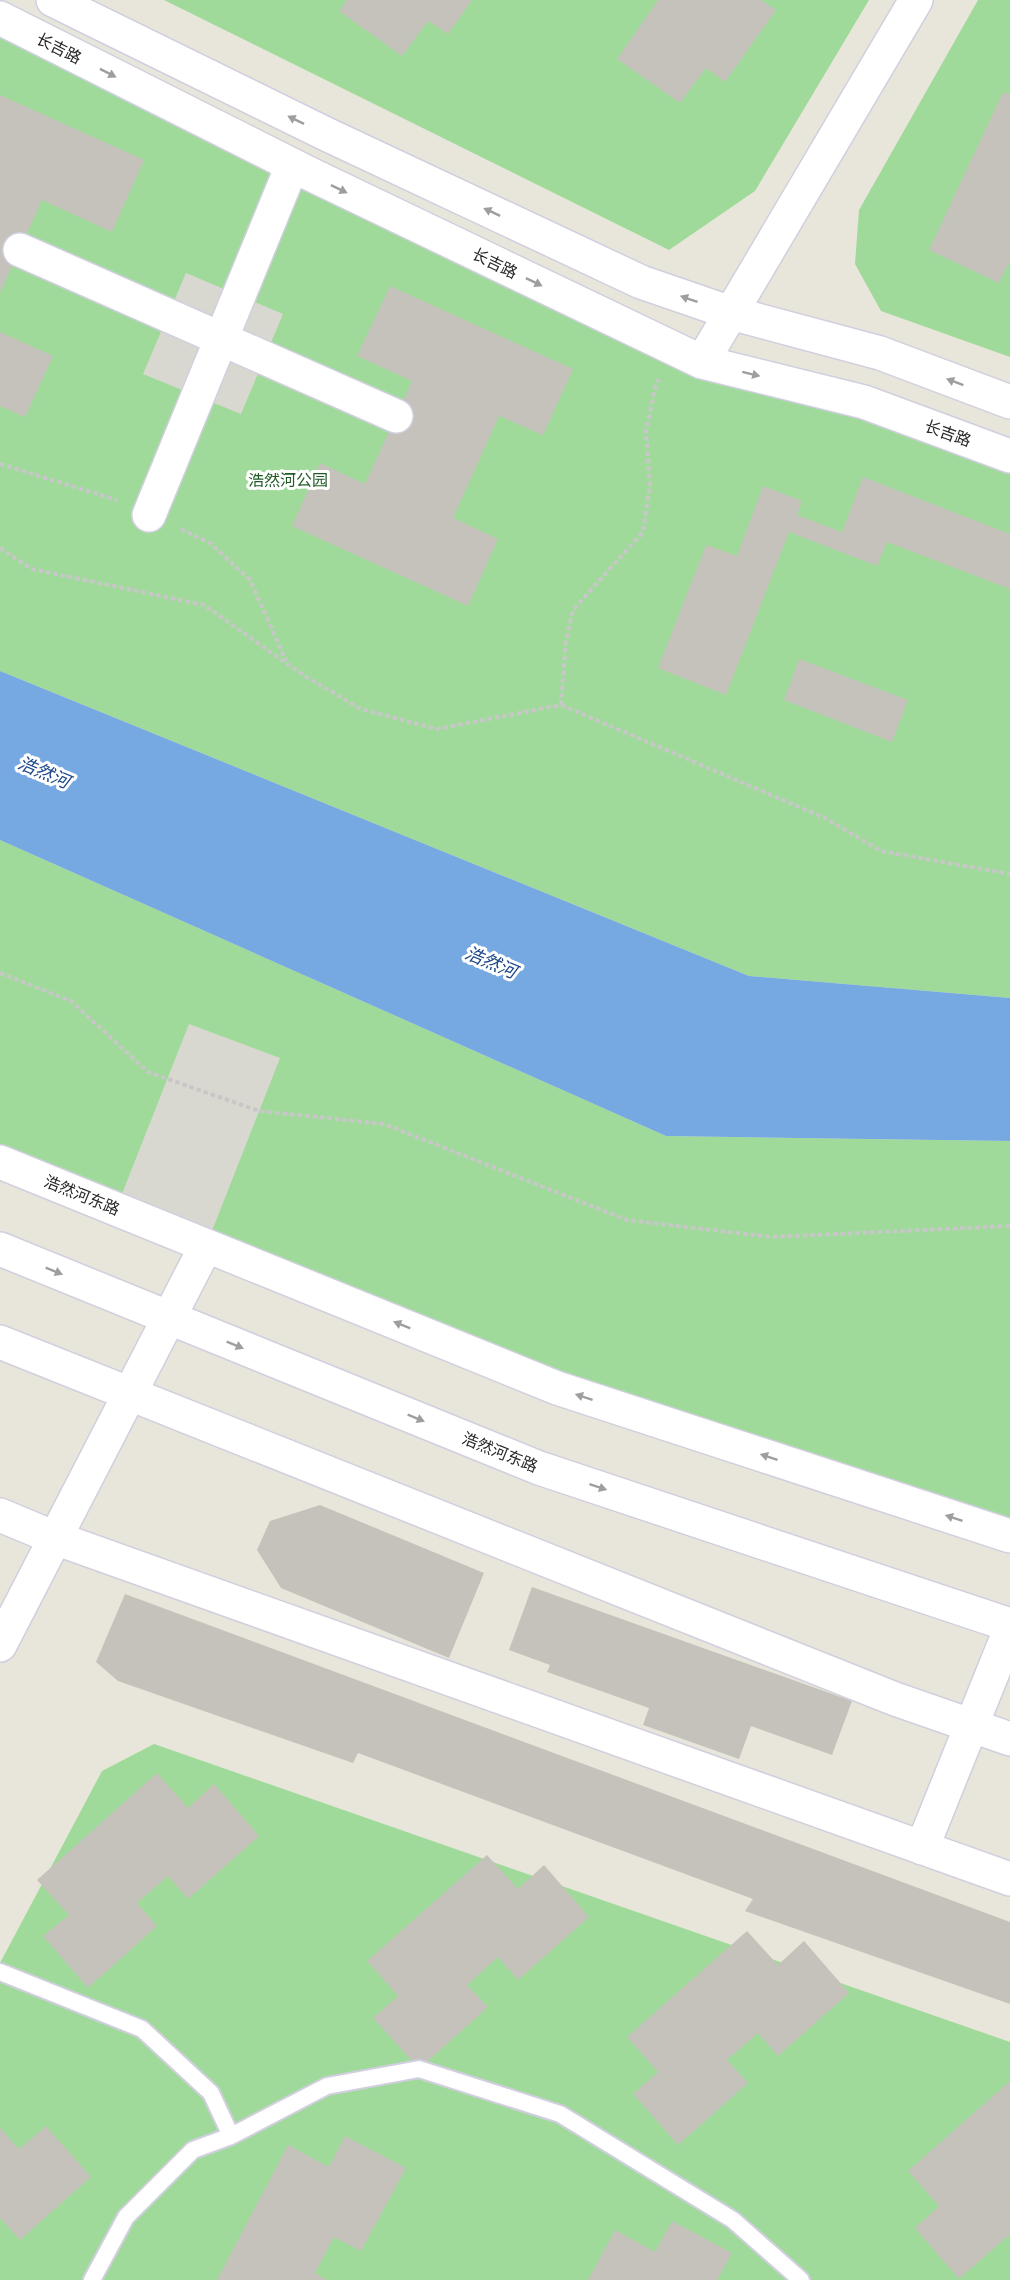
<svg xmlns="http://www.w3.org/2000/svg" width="1010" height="2280" viewBox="0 0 1010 2280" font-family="'Titillium Web','Noto Sans SC',sans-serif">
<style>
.green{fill:#a0da9b}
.plaza{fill:#d9d8d0}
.water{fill:#76a8e1}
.building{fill:#c4c2ba}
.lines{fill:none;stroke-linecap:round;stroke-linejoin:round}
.lane-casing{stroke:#d1cfdf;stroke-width:20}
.street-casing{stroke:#d1cfdf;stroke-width:36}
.secondary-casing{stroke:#d1cfdf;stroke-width:36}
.path{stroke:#c7c7c7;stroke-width:4;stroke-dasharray:4.5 3;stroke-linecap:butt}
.lane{stroke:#fff;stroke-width:16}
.street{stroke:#fff;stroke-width:33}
.secondary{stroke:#fff;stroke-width:33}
.oneway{fill:#9e9e9e}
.labels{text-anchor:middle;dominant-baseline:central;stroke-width:6;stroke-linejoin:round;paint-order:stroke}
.street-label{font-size:16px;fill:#272727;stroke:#fff}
.park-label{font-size:16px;fill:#205b24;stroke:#fff}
.water-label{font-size:18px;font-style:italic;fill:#1a4588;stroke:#fff}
</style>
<rect width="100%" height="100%" fill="#e8e6da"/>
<path class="green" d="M164 0H869L755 191 669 250Z
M978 0H1010V357L881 311 855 264 859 210Z
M0 18 676 350 1010 456V998L749 976 0 671Z
M0 840 666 1136 1010 1141V1536L557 1388 0 1162Z
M154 1744 1010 2042V2280H0V1963L102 1771Z"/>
<path class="plaza" d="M186 273 283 314 241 414 143 374Z
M189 1024 280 1058 206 1246 116 1209Z"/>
<path class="water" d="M0 671 749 976 1010 998V1141L666 1136 0 840Z"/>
<path class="building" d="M347 0H472L448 34 428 21 402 56 339 11Z
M658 0H761L776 10 725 82 706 68 680 103 617 59Z
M1003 92 1010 95V260L999 283 929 250Z
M0 95 144 160 112 232 42 200 0 293Z
M390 286 573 369 543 435 499 416 453 518 498 539 468 606 292 526 320 463 365 484 412 381 357 356Z
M0 332 53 356 25 417 0 406Z
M863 477 1010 534V589L887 542 877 566 789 532 726 695 658 668 706 545 737 556 763 486 802 501 797 515 842 532Z
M799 659 908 700 892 742 784 700Z
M320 1505 484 1573 449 1658 281 1588 257 1550 270 1521Z
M532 1587 852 1701 832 1755 751 1726 739 1759 643 1725 649 1708 547 1672 550 1665 509 1650Z
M125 1594 1010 1922V2004L745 1911 753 1899 358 1753 353 1763 118 1681 96 1662Z
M157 1773 188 1808 214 1784 259 1836 188 1899 168 1876 137 1903 157 1926 88 1988 43 1936 69 1915 37 1880Z
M487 1855 518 1889 544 1865 589 1917 518 1980 498 1957 467 1985 488 2007 419 2069 373 2018 398 1996 367 1961Z
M747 1931 778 1965 804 1941 849 1993 778 2056 758 2033 727 2060 748 2083 678 2145 633 2094 658 2072 627 2037Z
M1010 2081V2192L1008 2194 1010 2196V2234L959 2279 915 2228 939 2206 908 2171Z
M46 2126 91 2177 20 2240 0 2218V2128L19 2149Z
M345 2136 406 2168 361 2251 334 2237 315 2273 327 2280H217L288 2145 329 2167Z
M672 2221 732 2253 717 2280H588L615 2230 655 2252Z"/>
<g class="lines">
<g class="lane-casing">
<path id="lane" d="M0 1972 142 2029 211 2093 231 2136
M92 2280 126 2217 193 2150 231 2136 327 2086 419 2069 560 2114 733 2220 801 2280"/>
</g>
<g class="street-casing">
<path id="street" d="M20 250 396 416
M149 515 292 166
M0 1342 895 1699 1010 1739
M0 1515 55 1538 1010 1879
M922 1848 1010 1630"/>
</g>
<g class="secondary-casing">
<path id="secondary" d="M53 0 326 134 641 282 731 313 880 353 1010 402
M0 18 310 174 702 362 864 402 1010 456
M702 362 916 0
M0 1162 557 1388 1010 1536
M0 1249 539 1468 1010 1625
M0 1645 206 1246"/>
</g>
<path class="path" d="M0 464 117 500
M181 529 210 543 250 580 286 661
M0 548 32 569 204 605 303 675 361 709 437 729 561 705 825 818 881 851 1010 874
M561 705 566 641 573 610 643 532 650 485 646 431 656 384 659 379
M0 973 71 1001 148 1072 259 1111 384 1124 627 1220 771 1237 1010 1226"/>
<use href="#lane" class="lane"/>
<use href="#street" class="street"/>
<use href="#secondary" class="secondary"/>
</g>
<defs><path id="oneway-solid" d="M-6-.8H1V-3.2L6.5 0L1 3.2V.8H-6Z" transform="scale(1.5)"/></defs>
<g class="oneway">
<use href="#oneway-solid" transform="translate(108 73) rotate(27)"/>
<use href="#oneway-solid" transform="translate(296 120) rotate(-154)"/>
<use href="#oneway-solid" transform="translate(339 189) rotate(26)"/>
<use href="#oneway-solid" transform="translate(492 212) rotate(-155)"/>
<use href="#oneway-solid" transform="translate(534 282) rotate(26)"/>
<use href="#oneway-solid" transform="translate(689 299) rotate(-161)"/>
<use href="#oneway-solid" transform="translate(751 374) rotate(14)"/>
<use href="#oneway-solid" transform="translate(955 382) rotate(-159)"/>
<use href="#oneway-solid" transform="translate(54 1271) rotate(22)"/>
<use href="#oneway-solid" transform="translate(402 1325) rotate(-158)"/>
<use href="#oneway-solid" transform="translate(235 1345) rotate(22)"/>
<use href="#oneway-solid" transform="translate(584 1397) rotate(-162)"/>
<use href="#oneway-solid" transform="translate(416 1418) rotate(22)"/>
<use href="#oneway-solid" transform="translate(769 1457) rotate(-162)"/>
<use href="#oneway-solid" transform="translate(598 1487) rotate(18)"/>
<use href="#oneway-solid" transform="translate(954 1518) rotate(-162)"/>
</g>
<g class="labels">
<g class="street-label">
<text transform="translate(59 48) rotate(27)">长吉路</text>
<text transform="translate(495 263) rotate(26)">长吉路</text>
<text transform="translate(948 433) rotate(20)">长吉路</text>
<text transform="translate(82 1195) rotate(22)">浩然河东路</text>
<text transform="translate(500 1452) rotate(22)">浩然河东路</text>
</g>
<g class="park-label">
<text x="288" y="480">浩然河公园</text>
</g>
<g class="water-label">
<text transform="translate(44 772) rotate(23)">浩然河</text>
<text transform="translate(491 962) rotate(23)">浩然河</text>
</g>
</g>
</svg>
